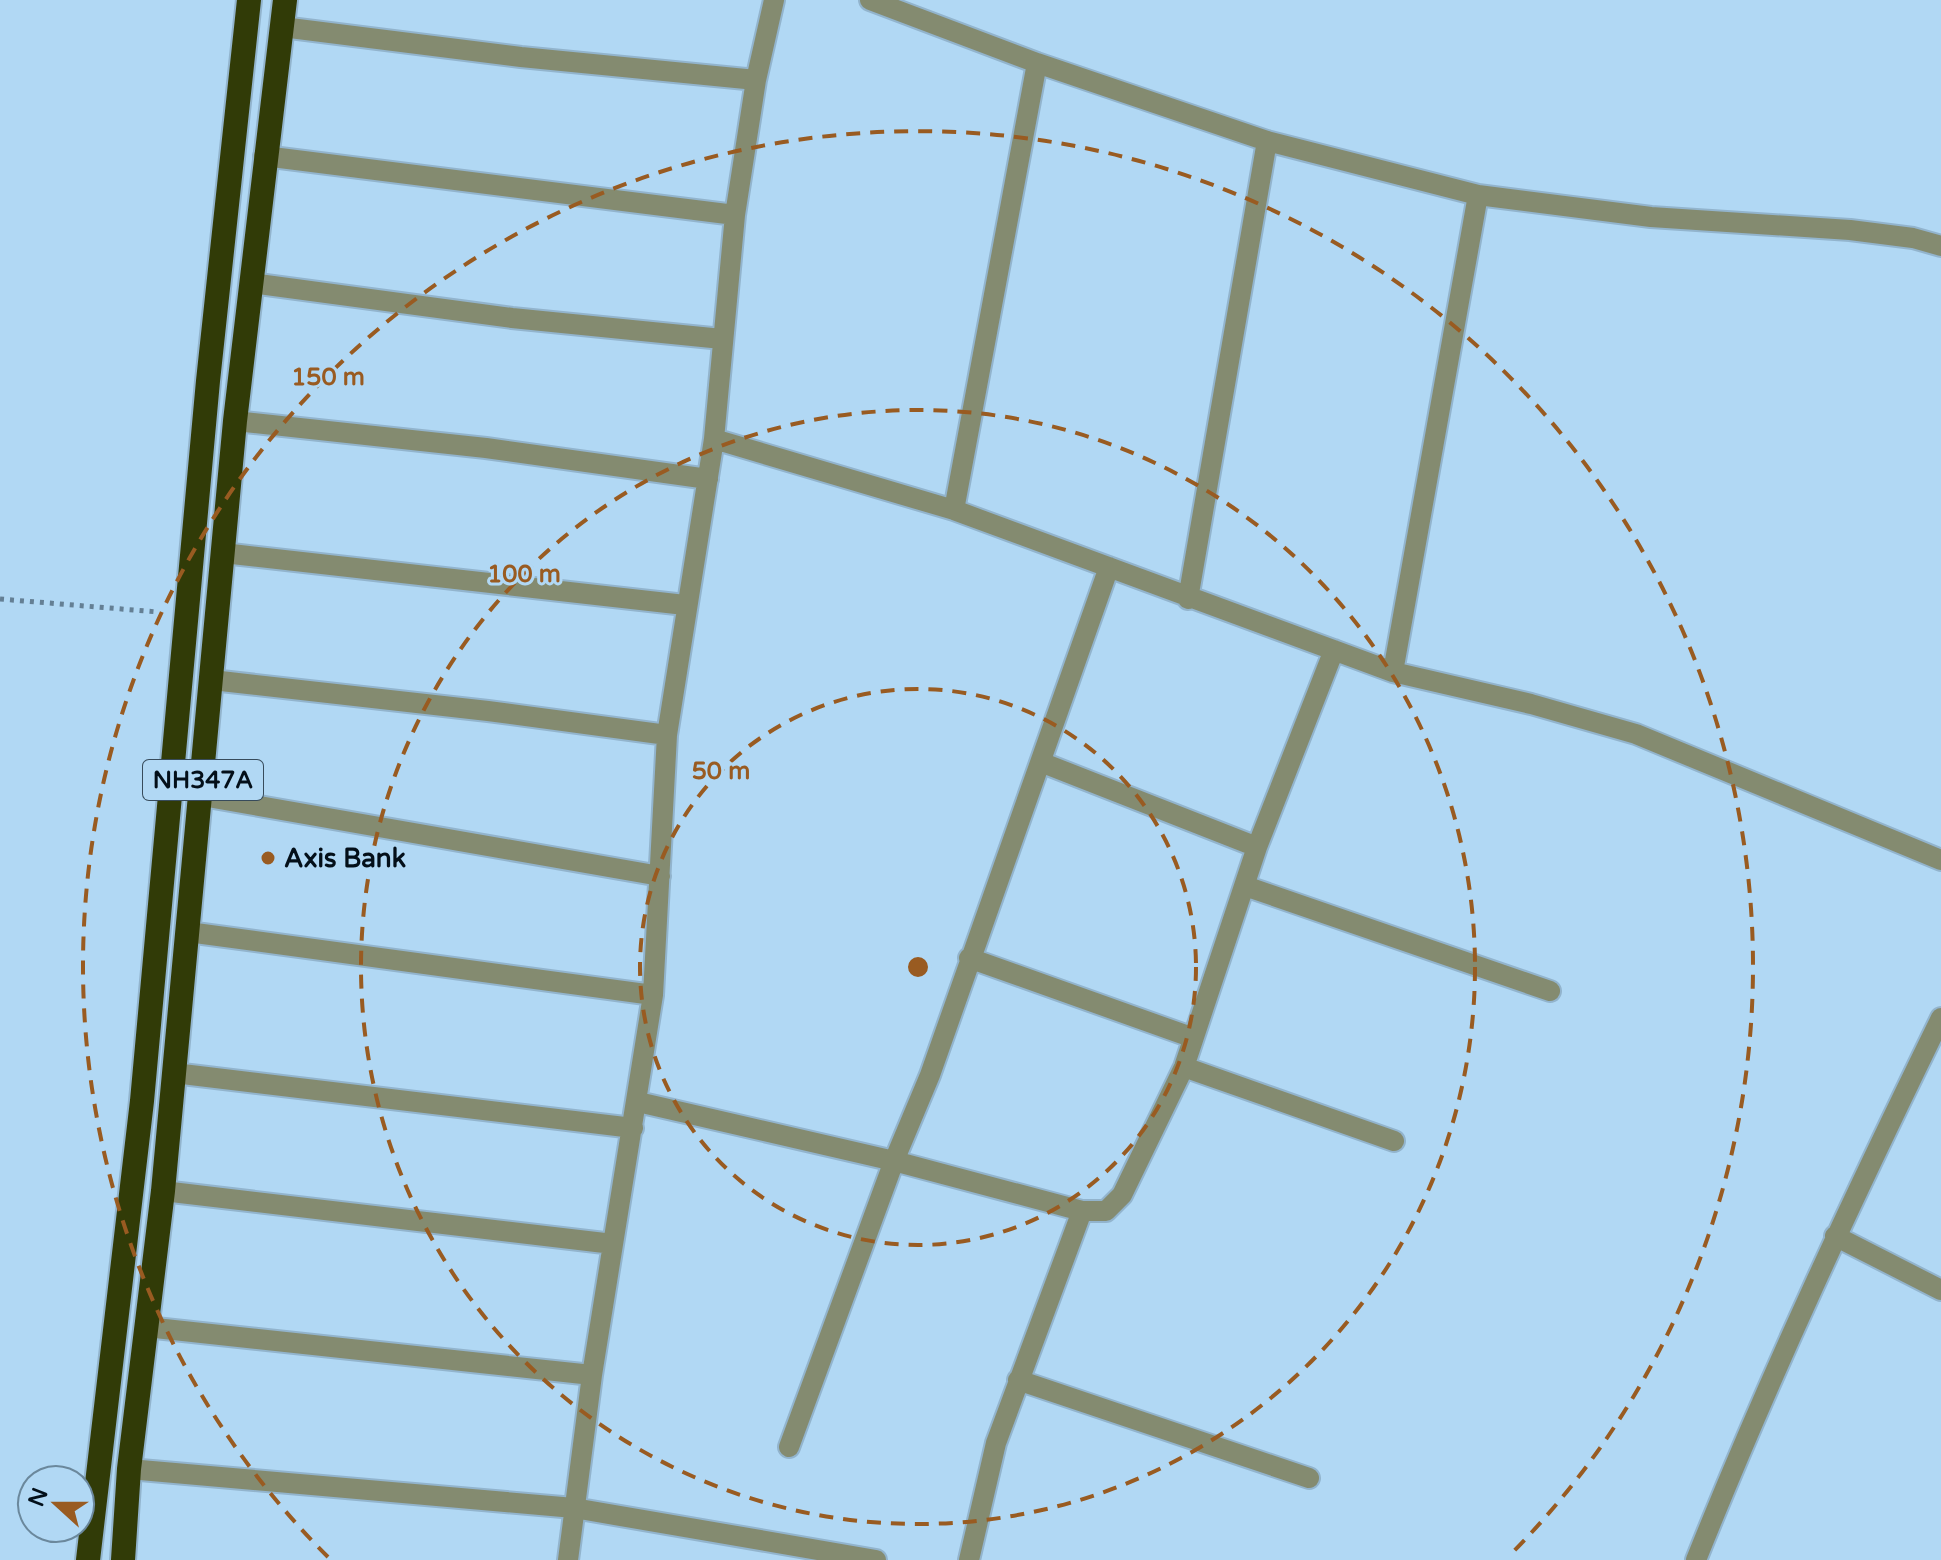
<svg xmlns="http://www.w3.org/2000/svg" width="1941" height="1560" viewBox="0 0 1941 1560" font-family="'Varela Round',sans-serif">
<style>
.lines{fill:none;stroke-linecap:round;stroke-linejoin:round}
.minor-casing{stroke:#92b4cd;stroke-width:24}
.highway-casing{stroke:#92b4cd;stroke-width:28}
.path{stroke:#647f94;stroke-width:5;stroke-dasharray:4 6;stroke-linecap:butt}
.minor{stroke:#848b70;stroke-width:20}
.highway{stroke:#313b07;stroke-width:24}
.ring{fill:none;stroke:#995b21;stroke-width:4;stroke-dasharray:14 10}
.poi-dot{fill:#995b21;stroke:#b1d8f4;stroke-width:3}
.labels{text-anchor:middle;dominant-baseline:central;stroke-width:6;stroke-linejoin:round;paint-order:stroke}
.shield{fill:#b1d8f4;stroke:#374b5b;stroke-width:2}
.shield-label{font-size:24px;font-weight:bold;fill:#030f19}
.poi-label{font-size:26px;font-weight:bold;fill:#030f19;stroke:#b1d8f4;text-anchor:start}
.centre{fill:#995b21;stroke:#b1d8f4;stroke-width:4}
.ring-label{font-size:24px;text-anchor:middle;font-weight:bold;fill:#995b21;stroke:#b1d8f4;stroke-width:6;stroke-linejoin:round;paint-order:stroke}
</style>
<rect width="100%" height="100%" fill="#b1d8f4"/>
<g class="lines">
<g class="minor-casing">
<path id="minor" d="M870 0 1037 63 1267 141 1478 195 1651 217 1850 230 1913 238 1941 246
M282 27 521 57 756 80
M264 156 735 215
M251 283 512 318 722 339
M235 421 486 448 708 479
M714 439 954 510 1393 672 1531 704 1636 734 1941 860
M954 510 1037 63
M223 553 685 605
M1188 599 1267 141
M1393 672 1478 195
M212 680 488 711 667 735
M1043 763 1257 847
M202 796 660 876
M1245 886 1550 991
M188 932 653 995
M969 958 1191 1037
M1184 1067 1394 1141
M174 1073 633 1128
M638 1102 894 1161 1082 1211H1106L1122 1195 1184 1067 1257 847 1334 650
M163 1191 613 1244
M1835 1236 1941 1290
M146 1327 592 1375
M1018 1380 1309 1478
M789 1447 894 1161 930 1075 1109 567
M129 1469 574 1508 876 1560
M568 1560 592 1375 653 995 667 735 714 439 735 215 756 80 774 0
M969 1560 996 1443 1082 1211
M1696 1560C1770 1375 1854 1196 1941 1018"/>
</g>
<g class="highway-casing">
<path id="highway" d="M88 1560 142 1101 208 381 249 0
M123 1560 129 1469 163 1191 235 421 285 0"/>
</g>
<path class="path" d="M0 599 158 612"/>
<use href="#minor" class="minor"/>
<use href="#highway" class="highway"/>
</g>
<g class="ring">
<circle cx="918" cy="967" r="278"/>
<circle cx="918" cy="967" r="557"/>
<path d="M328 1557A835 835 0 1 1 1508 1557"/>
</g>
<circle class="poi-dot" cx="268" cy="858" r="8"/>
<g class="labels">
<rect class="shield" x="143" y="760" width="120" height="40" rx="6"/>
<g class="shield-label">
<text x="203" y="780">NH347A</text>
</g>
<g class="poi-label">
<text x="284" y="858">Axis Bank</text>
</g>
</g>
<circle cx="918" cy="967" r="12" class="centre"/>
<g class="ring-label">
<text x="328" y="385">150 m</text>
<text x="524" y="582">100 m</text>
<text x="721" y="779">50 m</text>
</g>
<g transform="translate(56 1504) rotate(291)"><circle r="38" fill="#b1d8f4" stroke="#6b889c" stroke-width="2"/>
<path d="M0-6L14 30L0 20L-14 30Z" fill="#995b21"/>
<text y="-12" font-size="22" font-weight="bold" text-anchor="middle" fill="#030f19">N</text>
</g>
</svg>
